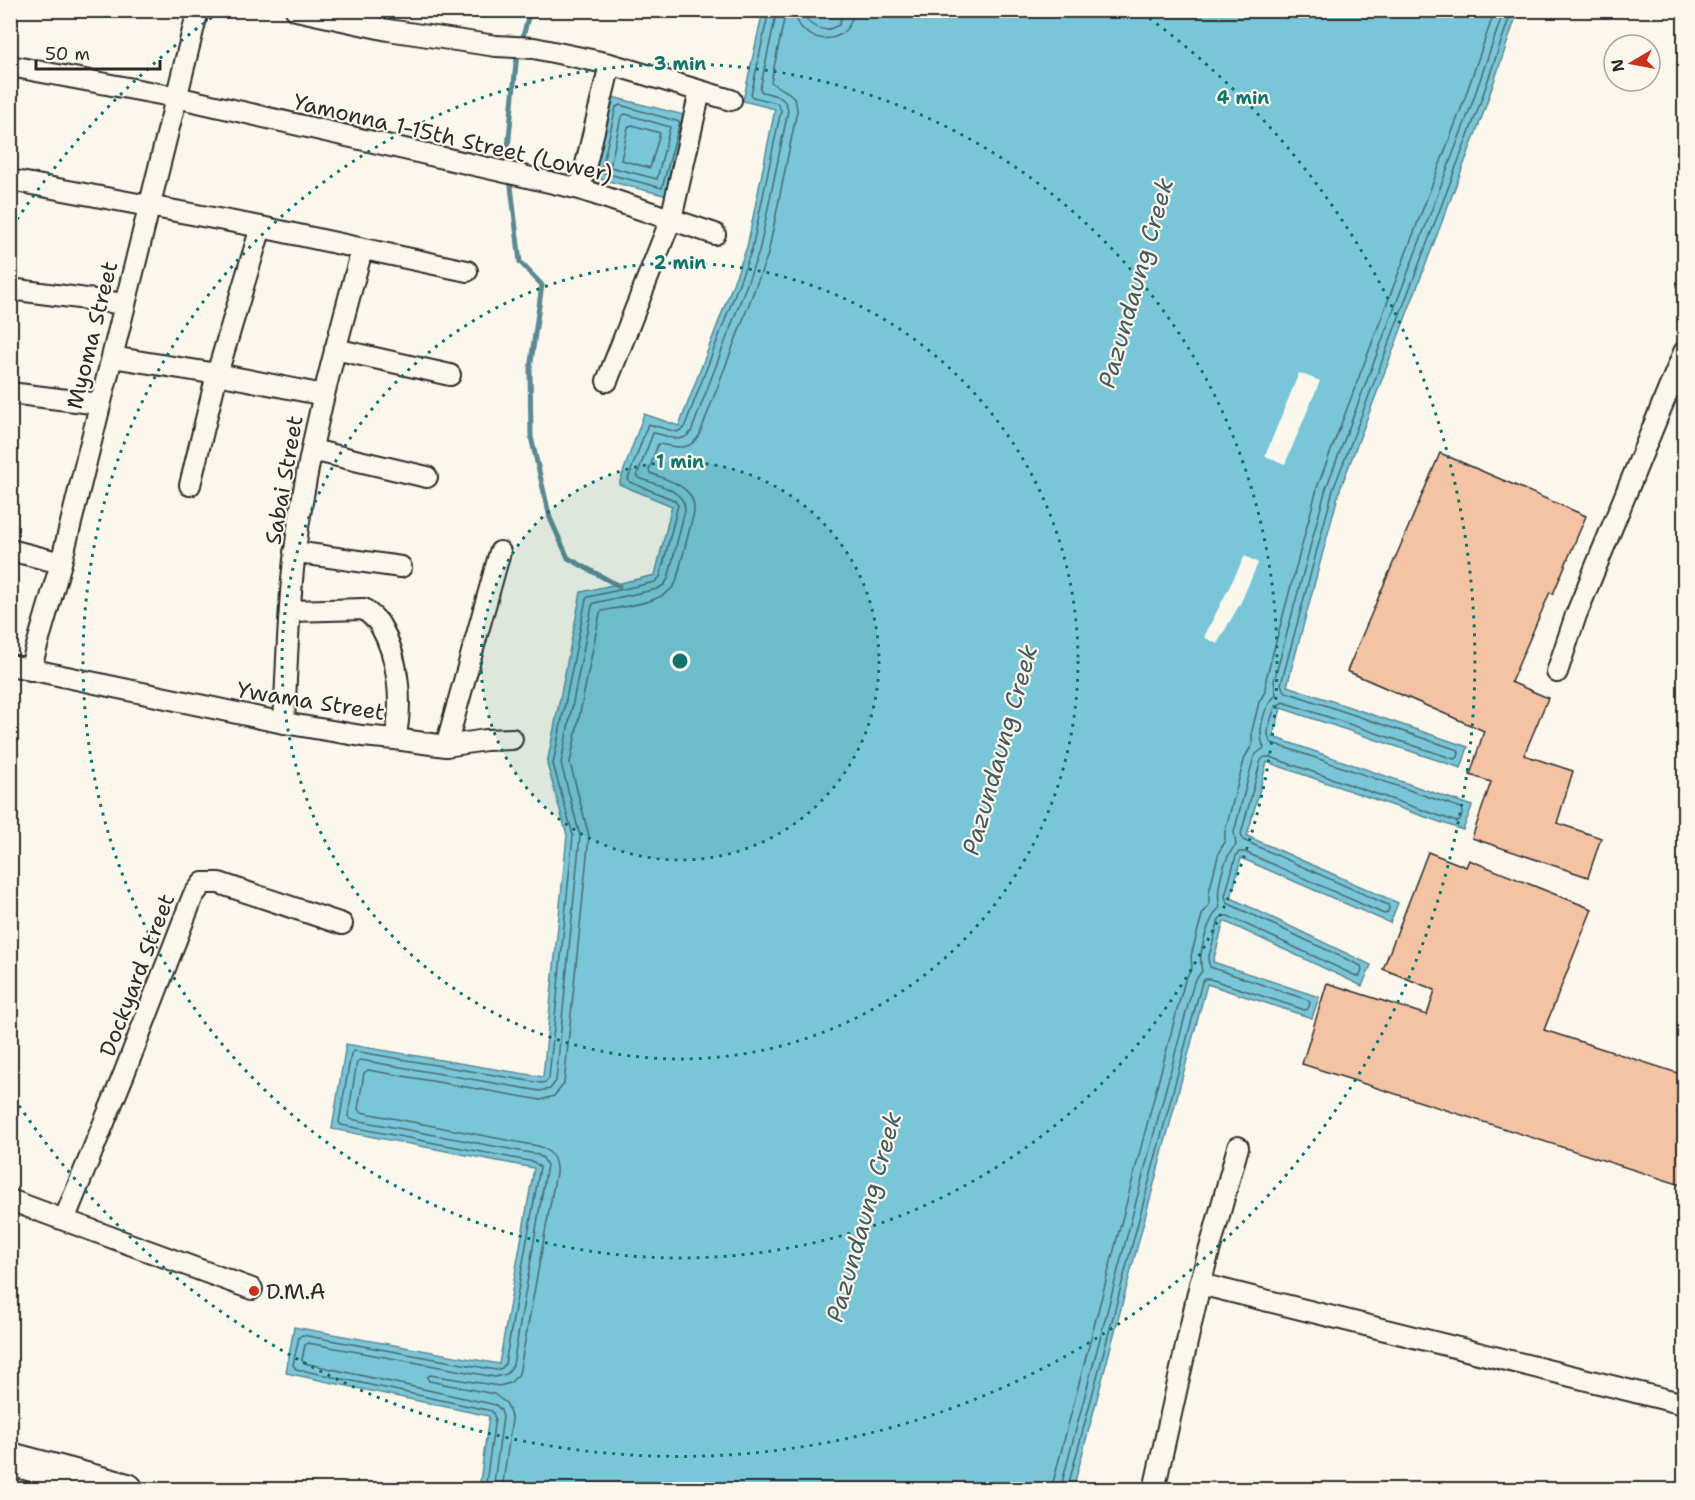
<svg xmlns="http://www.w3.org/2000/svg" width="1695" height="1500" viewBox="0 0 1695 1500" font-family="'Shantell Sans',sans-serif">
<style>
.water{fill:#79c6d8;stroke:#5a8893;stroke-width:1.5}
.pier{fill:#fbf7ec}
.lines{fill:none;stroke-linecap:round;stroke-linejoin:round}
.shore{stroke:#4a6970;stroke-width:1.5}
.stream{stroke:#5a8893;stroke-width:5}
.building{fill:#f3c3a3;stroke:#2b2b2b;stroke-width:1.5}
.street-casing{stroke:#2b2b2b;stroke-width:24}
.primary-casing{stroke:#2b2b2b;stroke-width:36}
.street{stroke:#fbf7ec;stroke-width:20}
.primary{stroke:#fbf7ec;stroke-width:32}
.ring{fill:none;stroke:#0f766e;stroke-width:3;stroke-dasharray:3 6}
.poi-dot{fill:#c8321e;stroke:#fbf7ec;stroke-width:2}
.labels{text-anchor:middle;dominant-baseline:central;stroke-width:4.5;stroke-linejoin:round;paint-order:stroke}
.street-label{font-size:22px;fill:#2b2b2b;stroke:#fbf7ec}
.poi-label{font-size:22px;fill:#2b2b2b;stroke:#fbf7ec;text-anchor:start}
.water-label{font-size:24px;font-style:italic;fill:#425a5f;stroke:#fbf7ec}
.centre{fill:#0f766e;stroke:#fbf7ec;stroke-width:3}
.ring-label{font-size:18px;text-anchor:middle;font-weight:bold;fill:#0f766e;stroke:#fbf7ec;stroke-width:4.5;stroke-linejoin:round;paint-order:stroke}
</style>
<rect width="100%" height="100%" fill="#fbf7ec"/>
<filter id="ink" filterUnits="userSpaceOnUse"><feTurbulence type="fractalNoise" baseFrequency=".0167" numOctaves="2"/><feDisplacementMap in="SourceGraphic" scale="12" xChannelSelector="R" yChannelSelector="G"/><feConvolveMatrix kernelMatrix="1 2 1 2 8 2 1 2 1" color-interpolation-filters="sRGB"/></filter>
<g filter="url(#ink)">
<path class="water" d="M831 10 1518 11 1483 114 1339 492 1287 686 1468 747 1461 768 1281 708 1273 737 1472 806 1463 830 1267 762 1247 836 1398 903 1390 923 1241 858 1231 898 1371 965 1362 986 1224 921 1213 962 1319 997 1312 1018 1207 984 1073 1489H479L489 1416 286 1373 294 1327 499 1364 534 1168 332 1129 346 1044 543 1077 567 835 547 764 581 592 655 575 672 506 619 484 644 414 679 426 747 247 775 109 743 101 763 11H810L828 17Z
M612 97 688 116 668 196 592 177Z"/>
<path class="pier" d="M1299 373 1320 381 1285 464 1265 456Z
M1245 556 1258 563 1241 602 1217 644 1204 637Z"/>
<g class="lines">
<path class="shore" d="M795 10C796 45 851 51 853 10
M804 10C805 24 815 28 827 30L839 25 844 10
M620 105 680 122 662 188 601 172 616 107Z
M625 114 670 127 657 179 610 167 621 117Z
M632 125 660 133 650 168 621 160 628 127Z
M485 1490 495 1418 492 1411 296 1369 293 1365 299 1337 302 1335 496 1370 502 1368 505 1364 540 1167 534 1162 341 1125 339 1122 351 1054 354 1051 541 1083 546 1082 549 1078 573 835 553 764 586 599 588 597 655 582 660 577 678 505 674 500 630 482 628 479 648 424 677 432 684 428 752 249 781 110 777 103 753 97 751 95 769 10
M493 1490 503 1417 501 1410 496 1405 304 1363 302 1360 305 1345 308 1343 495 1377 507 1374 513 1365 547 1165 543 1158 536 1154 350 1119 348 1116 357 1062 360 1060 540 1091 550 1089 556 1081 580 836 561 763 592 606 594 603 657 589 664 585 668 579 685 510C686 490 654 484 639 478L637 475 653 433C667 434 679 446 691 432L759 252 788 111C786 96 775 95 762 92L760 89 777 10
M502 1490 512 1420 507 1404 494 1394 429 1381 427 1377 430 1375 499 1386 510 1383 519 1374 556 1173C557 1160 551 1150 538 1146L360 1112 358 1109 364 1073 368 1070 541 1100 554 1096 564 1084 589 836 570 763 600 613 602 611C624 606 667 603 676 582L694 512C696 486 669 481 650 473L649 470 658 444C675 446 687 453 699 436L768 254 797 111C796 89 783 93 771 82L786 10
M1051 1490 1185 980 1192 968 1191 956 1202 915 1209 905V892L1219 852 1225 842V831L1245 757 1252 745V731L1259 702 1265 692 1266 679 1318 485 1462 106 1495 10
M1060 1490 1194 982 1202 971C1197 955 1208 919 1220 907 1215 892 1224 856 1236 845L1234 832 1253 760 1256 754 1264 748C1257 732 1263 707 1276 695L1274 681 1326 488 1470 109 1504 10
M1067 1490 1202 982 1205 979H1210L1305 1010 1308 1009 1310 1003 1308 1000 1210 967 1208 960 1219 919 1223 916H1228L1356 976H1360L1362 970 1361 966 1227 903 1225 896 1236 856 1239 852H1245L1384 914 1387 913 1389 909 1388 905 1243 840 1241 834 1261 760 1265 757H1270L1457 822 1460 820 1463 812 1461 808 1272 743C1263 735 1272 718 1275 707L1283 702 1454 759 1458 757 1459 753 1458 750 1286 692 1283 689 1281 684 1333 490 1477 112 1512 10"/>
<path class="stream" d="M521 44 530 10
M509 169 507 159 516 63 519 53
M510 178 520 262 542 285 530 369 531 437 550 518 568 558 619 586"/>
</g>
<path class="building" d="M1440 453 1586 516 1553 594 1550 592 1511 682 1548 698 1524 755 1573 771 1557 823 1601 838 1588 877 1472 838 1491 782 1470 775 1484 731 1347 671Z
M1428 852 1466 867 1469 860 1592 909 1544 1030 1684 1075V1186L1302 1064 1327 983 1427 1015 1435 990 1383 969Z"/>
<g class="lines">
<g class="street-casing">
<path id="street" d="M296 10 388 30 496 46 534 48 610 64 731 100
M10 66 176 97 580 189 715 234
M10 180 261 227 467 271
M580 189 610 64
M10 289 125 304
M335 349 450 375
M112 357 217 374 324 395
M607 381 671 219 700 91
M10 393 100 404
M312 450 427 477
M190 485 217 374 261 227
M10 550 61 563
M294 552 401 567
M10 665 284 723 362 736 395 739C403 704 399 657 380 625 377 619 369 614 364 609L291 611
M30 670 61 563 198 10
M1557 672 1576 615 1684 352
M284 723C287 666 288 608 295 551 307 449 335 349 362 250
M395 739 446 746 486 740 512 739
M446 746 500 552
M10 1200 64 1220 124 1074 193 896 203 883H219L342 924
M64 1220 252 1289
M1200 1284 1684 1404
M1154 1490 1200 1284 1238 1147"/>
</g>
<g class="primary-casing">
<path id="primary" d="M10 1459 127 1490"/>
</g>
<use href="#street" class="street"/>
<use href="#primary" class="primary"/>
</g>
</g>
<circle cx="680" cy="661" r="199" fill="#0f766e" fill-opacity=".12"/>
<g class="ring">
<circle cx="680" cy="661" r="199"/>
<circle cx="680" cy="661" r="398"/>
<circle cx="680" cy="661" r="597"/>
<path d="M12 227A796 796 0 0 1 218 13M1142 13A796 796 0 1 1 12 1095"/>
</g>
<circle class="poi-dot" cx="254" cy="1291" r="6"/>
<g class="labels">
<g class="street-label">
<text transform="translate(453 138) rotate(13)">Yamonna 1-15th Street (Lower)</text>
<text transform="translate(92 335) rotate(-76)">Myoma Street</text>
<text transform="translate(284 480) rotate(-80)">Sabai Street</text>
<text transform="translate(311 701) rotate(9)">Ywama Street</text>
<text transform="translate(137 975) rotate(-69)">Dockyard Street</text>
</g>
<g class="poi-label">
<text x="266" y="1291">D.M.A</text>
</g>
<g class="water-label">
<text transform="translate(1136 283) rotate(-74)">Pazundaung Creek</text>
<text transform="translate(1000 750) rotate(-74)">Pazundaung Creek</text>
<text transform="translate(864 1217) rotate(-74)">Pazundaung Creek</text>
</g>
</g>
<circle cx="680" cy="661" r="9" class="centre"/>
<g class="ring-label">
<text x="680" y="70">3 min</text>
<text x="1243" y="104">4 min</text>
<text x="680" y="269">2 min</text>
<text x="680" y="468">1 min</text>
</g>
<rect width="1695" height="1500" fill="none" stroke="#fbf7ec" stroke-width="36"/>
<rect x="18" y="18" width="1659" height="1464" fill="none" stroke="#2b2b2b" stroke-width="2" filter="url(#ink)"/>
<g transform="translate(1632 63) rotate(260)"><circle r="28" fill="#fbf7ec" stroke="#a8a59f" stroke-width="1.5"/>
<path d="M0-4.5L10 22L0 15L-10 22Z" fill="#c8321e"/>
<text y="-9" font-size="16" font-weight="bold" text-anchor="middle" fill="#2b2b2b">N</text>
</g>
<path d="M36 60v9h124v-9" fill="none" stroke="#2b2b2b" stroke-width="3"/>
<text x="45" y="60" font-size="18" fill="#2b2b2b" stroke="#fbf7ec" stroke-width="4.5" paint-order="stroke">50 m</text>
</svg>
